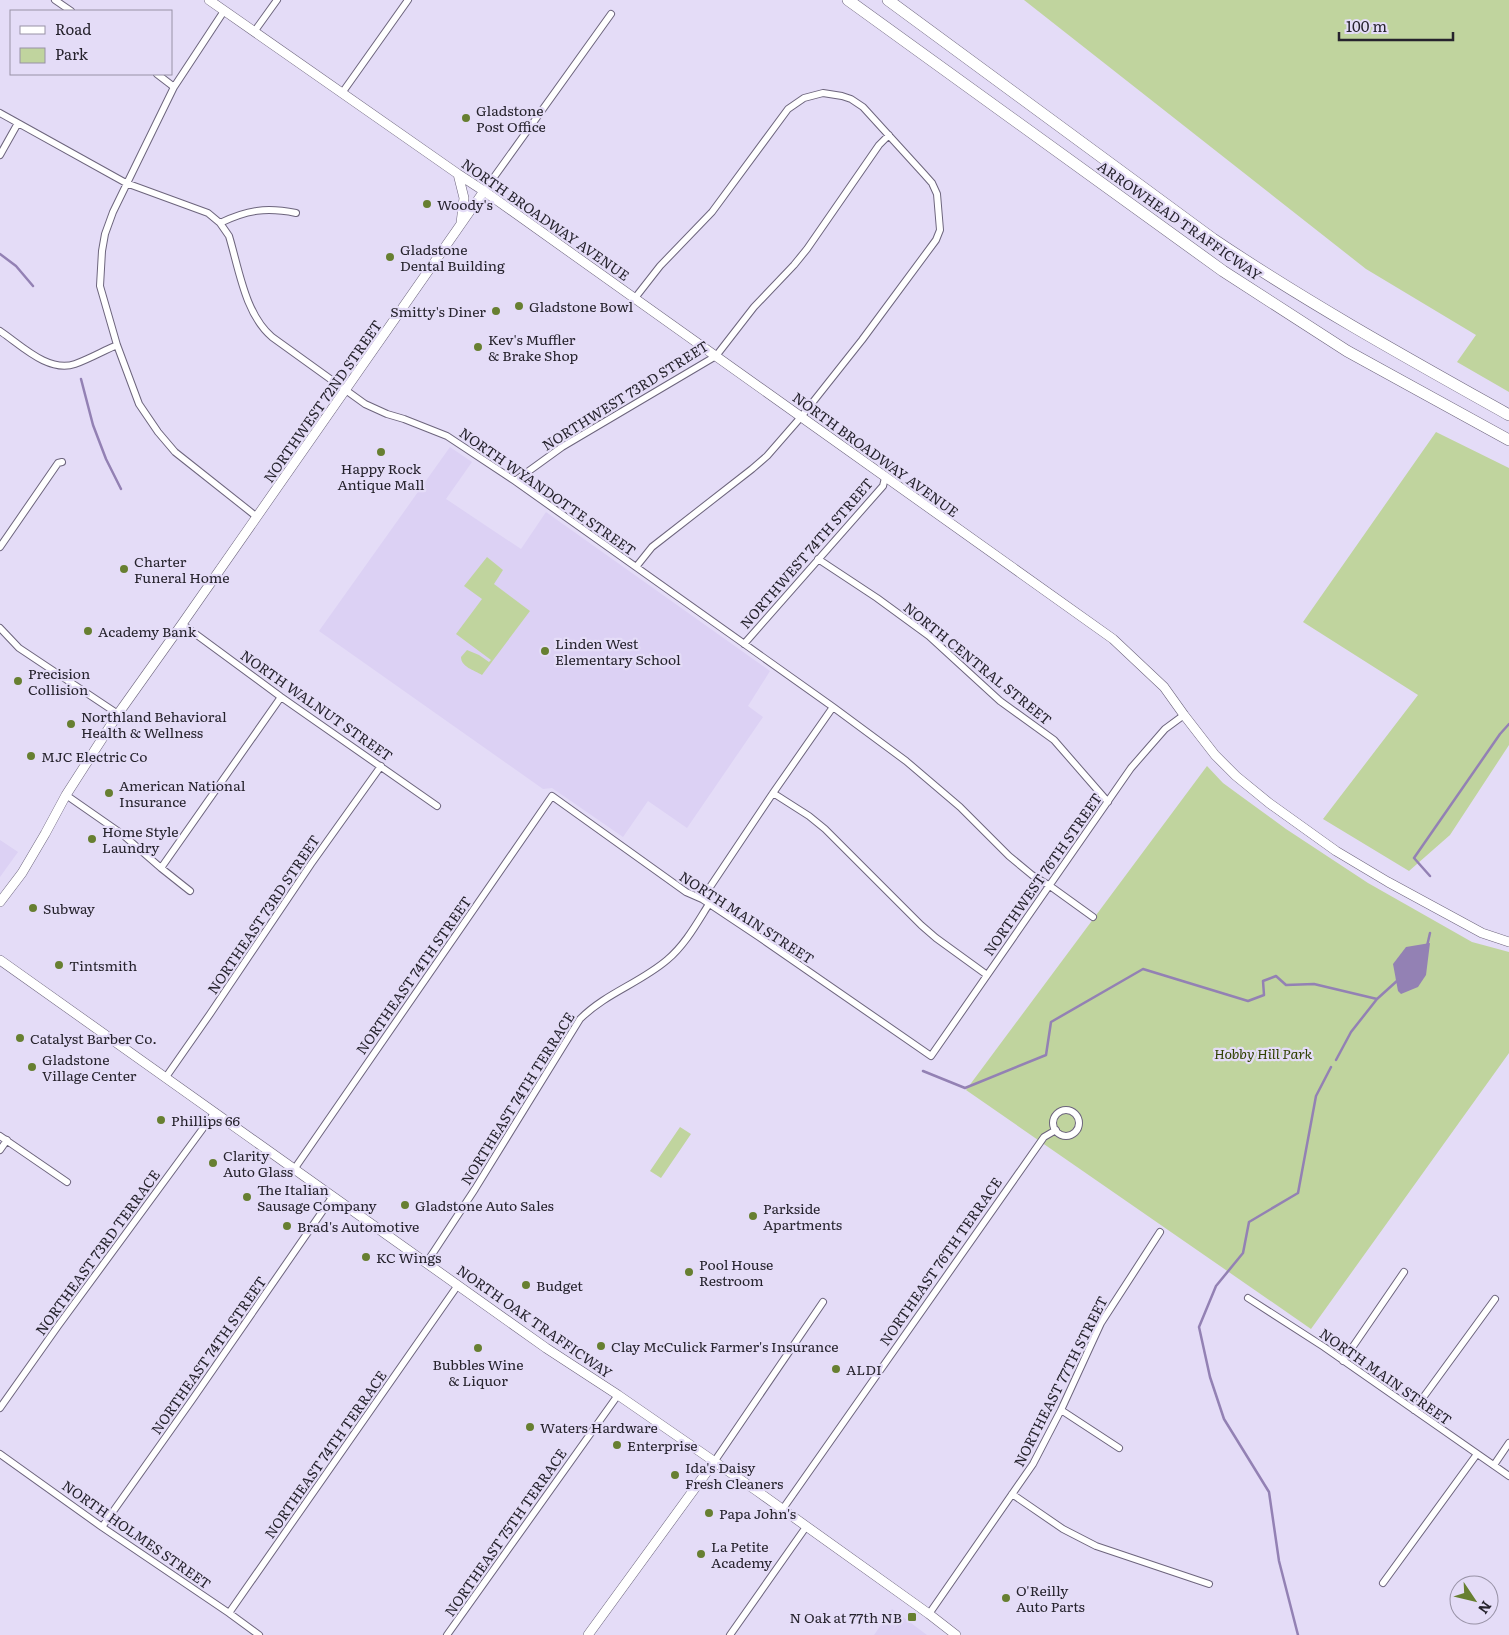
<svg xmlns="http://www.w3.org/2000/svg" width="1509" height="1635" viewBox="0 0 1509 1635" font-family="Literata,serif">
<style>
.built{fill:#dcd1f4}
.green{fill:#c0d49e}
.water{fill:#9381b4}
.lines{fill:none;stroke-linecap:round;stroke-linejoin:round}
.stream{stroke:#9381b4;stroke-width:2.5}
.street-casing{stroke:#6d657d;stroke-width:8}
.secondary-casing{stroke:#6d657d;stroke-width:10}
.highway-casing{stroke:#6d657d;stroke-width:12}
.street{stroke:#fff;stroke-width:6}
.secondary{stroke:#fff;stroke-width:9}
.highway{stroke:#fff;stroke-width:11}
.poi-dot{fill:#677f31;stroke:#e4dcf7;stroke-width:2}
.labels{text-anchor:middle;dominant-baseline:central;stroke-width:4.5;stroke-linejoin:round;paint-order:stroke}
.poi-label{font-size:14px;fill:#26232d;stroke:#e4dcf7;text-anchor:start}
.street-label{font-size:14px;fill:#26232d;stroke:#e4dcf7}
.park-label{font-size:14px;font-style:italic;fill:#304000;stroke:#e4dcf7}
</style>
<rect width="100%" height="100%" fill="#e4dcf7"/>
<path class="built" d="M450 447 472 462 446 499 521 549 546 512 770 671 748 706 763 717 687 828 648 801 623 837 552 788 543 789 319 631Z
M0 840 18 852 0 877Z
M892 1609 902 1616 891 1633 903 1617 927 1635H874Z"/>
<path class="green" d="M1024 0H1509V392L1457 362 1476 335 1366 269Z
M1436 432 1509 468V745L1450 835 1409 871 1323 819 1418 695 1303 622Z
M487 557 503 570 494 584 530 611 482 675C474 670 461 667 461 657L467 650 479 655 489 662 491 660 456 634 482 599 464 586Z
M1207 766 1223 783 1238 794 1286 829 1368 883 1472 942 1509 952V1053L1311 1329 966 1090Z
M680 1127 691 1134 661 1178 650 1171Z"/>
<path class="water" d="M1430 943 1426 975 1418 987 1401 994 1398 991 1393 964 1406 947Z"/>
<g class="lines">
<path class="stream" d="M0 254 16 266 33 286
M81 379 93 425 106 459 121 489
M1430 876 1414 858 1500 734 1509 724
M1427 946 1430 933
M1336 1060 1351 1032 1377 999
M923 1071 965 1088 1046 1055 1051 1022 1143 969 1248 1001 1264 995 1263 981 1276 976 1286 985 1314 984 1377 999 1398 980
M1298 1635 1279 1561 1269 1492 1224 1419 1210 1377 1199 1327 1216 1286 1243 1253 1249 1222 1298 1193 1316 1096 1331 1067"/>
<g class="street-casing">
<path id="street" d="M55 0 71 11
M224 11 174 87 113 212 105 234 102 251 100 286 117 345 139 404 158 432 175 452 257 517
M254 32 277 0
M157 74 174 87
M342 93 408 0
M0 113 126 183 208 213 220 223 229 236C239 269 245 314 272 337L365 404 387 414 404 419 447 436 515 481 833 707 906 761 960 807 1009 856 1032 875 1050 886 1093 917
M0 155 18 123
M484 191 611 14
M220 223C247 210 266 207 296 213
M635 298 660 266 712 212 788 109 804 98 823 93 842 96 851 99 863 107 924 174 932 183 937 194 940 230 936 240 862 340 801 417 767 456 752 469 652 547 636 567
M0 331C21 345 48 373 75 364 89 359 103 351 117 345
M515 481 562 447 716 356 754 307 794 265 807 249 879 145 889 135
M0 547 58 463 62 462
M818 559 877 598 929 636 1000 701 1054 740 1108 802
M182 624 281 697 437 806
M0 628 19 648 118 714
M744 644 883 486 885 478
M773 793 809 816 825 829 921 925 936 938 987 975
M66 795 122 834 161 868 190 891
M161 868 281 697
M702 899 773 793 833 707
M166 1077 210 1014 311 864 381 766
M1053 1123a13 13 0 1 1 26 0a13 13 0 1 1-26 0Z
M0 1136 67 1182
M0 1150 7 1140
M295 1168 552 796 686 892 702 899 759 937 931 1056 1131 768 1165 729 1184 715
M427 1262 475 1189 580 1019C606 993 640 983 667 960 685 945 697 923 709 904
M1248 1298 1324 1347 1509 1476
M1343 1361 1404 1272
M0 1408 58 1326 215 1112
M1061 1410 1119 1448
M1414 1410 1495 1299
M0 1454 102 1527 229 1613 259 1635
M714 1462 823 1302
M1494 1465 1509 1443
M1012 1494 1063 1529 1096 1546 1209 1584
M782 1510 1044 1137 1056 1130
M102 1527 192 1400 333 1196
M1383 1583 1477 1454
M229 1613 458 1285
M929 1614 1033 1464 1061 1410 1101 1323 1160 1232
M447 1635 618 1395
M730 1635 806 1527"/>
</g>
<g class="secondary-casing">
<path id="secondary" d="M209 0 458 174 484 191 1113 639 1164 687 1184 715 1215 755 1236 776 1269 803 1336 851 1388 882 1482 933 1509 942
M458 174 464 198 461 223
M0 902 22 873 45 834 66 795 118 714 182 624 484 191
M0 960 546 1348 618 1395 757 1491 929 1614 956 1635
M588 1635 714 1462"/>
</g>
<g class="highway-casing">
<path id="highway" d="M848 0 1223 271 1347 351 1509 440
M888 0 1213 239C1308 303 1409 359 1509 415"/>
</g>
<use href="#street" class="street"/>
<use href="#secondary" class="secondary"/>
<use href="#highway" class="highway"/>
</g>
<g class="poi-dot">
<circle cx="466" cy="118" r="5"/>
<circle cx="427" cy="204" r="5"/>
<circle cx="390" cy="257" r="5"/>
<circle cx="519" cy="306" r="5"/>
<circle cx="496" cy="311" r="5"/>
<circle cx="478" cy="347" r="5"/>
<circle cx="381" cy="452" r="5"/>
<circle cx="124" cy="569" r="5"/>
<circle cx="88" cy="631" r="5"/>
<circle cx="545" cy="651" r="5"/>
<circle cx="18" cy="681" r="5"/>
<circle cx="71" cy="724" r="5"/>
<circle cx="31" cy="756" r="5"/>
<circle cx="109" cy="793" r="5"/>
<circle cx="92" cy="839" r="5"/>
<circle cx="33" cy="908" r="5"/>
<circle cx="59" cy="965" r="5"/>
<circle cx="20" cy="1038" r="5"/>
<circle cx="32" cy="1067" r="5"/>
<circle cx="161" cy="1120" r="5"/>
<circle cx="213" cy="1163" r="5"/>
<circle cx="247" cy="1197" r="5"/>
<circle cx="405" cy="1205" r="5"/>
<circle cx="753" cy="1216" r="5"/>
<circle cx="287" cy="1226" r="5"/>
<circle cx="366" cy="1257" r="5"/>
<circle cx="689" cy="1272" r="5"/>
<circle cx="526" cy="1285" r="5"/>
<circle cx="601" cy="1346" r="5"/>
<circle cx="478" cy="1348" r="5"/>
<circle cx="836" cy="1369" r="5"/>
<circle cx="530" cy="1427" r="5"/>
<circle cx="617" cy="1445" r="5"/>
<circle cx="675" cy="1475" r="5"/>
<circle cx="709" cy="1513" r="5"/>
<circle cx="701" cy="1554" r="5"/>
<circle cx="1006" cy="1598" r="5"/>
<rect x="907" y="1612" width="10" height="10" rx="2.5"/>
</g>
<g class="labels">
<g class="poi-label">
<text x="476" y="110">Gladstone<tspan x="476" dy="16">Post Office</tspan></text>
<text x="437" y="204">Woody's</text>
<text x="400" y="249">Gladstone<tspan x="400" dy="16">Dental Building</tspan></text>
<text x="529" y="306">Gladstone Bowl</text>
<text x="486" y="311" text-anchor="end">Smitty's Diner</text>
<text x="488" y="339">Kev's Muffler<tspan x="488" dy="16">&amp; Brake Shop</tspan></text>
<text x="381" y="468" text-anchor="middle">Happy Rock<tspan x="381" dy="16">Antique Mall</tspan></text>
<text x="134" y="561">Charter<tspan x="134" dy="16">Funeral Home</tspan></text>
<text x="98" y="631">Academy Bank</text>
<text x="555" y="643">Linden West<tspan x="555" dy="16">Elementary School</tspan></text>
<text x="28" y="673">Precision<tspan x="28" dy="16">Collision</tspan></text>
<text x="81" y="716">Northland Behavioral<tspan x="81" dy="16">Health &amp; Wellness</tspan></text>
<text x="41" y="756">MJC Electric Co</text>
<text x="119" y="785">American National<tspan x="119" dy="16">Insurance</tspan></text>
<text x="102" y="831">Home Style<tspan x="102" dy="16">Laundry</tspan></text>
<text x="43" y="908">Subway</text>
<text x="69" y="965">Tintsmith</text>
<text x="30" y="1038">Catalyst Barber Co.</text>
<text x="42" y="1059">Gladstone<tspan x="42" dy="16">Village Center</tspan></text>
<text x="171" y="1120">Phillips 66</text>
<text x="223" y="1155">Clarity<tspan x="223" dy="16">Auto Glass</tspan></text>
<text x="257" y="1189">The Italian<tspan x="257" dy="16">Sausage Company</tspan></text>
<text x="415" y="1205">Gladstone Auto Sales</text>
<text x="763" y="1208">Parkside<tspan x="763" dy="16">Apartments</tspan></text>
<text x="297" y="1226">Brad's Automotive</text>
<text x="376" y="1257">KC Wings</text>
<text x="699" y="1264">Pool House<tspan x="699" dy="16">Restroom</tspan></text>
<text x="536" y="1285">Budget</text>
<text x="611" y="1346">Clay McCulick Farmer's Insurance</text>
<text x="478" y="1364" text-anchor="middle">Bubbles Wine<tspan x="478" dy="16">&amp; Liquor</tspan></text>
<text x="846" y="1369">ALDI</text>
<text x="540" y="1427">Waters Hardware</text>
<text x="627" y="1445">Enterprise</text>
<text x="685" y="1467">Ida's Daisy<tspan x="685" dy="16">Fresh Cleaners</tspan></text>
<text x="719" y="1513">Papa John's</text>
<text x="711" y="1546">La Petite<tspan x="711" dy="16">Academy</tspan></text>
<text x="1016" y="1590">O'Reilly<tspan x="1016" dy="16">Auto Parts</tspan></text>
<text x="902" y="1617" text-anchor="end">N Oak at 77th NB</text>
</g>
<g class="street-label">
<text transform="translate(546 219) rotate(35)">NORTH BROADWAY AVENUE</text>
<text transform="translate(1180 220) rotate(35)">ARROWHEAD TRAFFICWAY</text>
<text transform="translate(625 395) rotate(-32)">NORTHWEST 73RD STREET</text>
<text transform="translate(322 401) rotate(-55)">NORTHWEST 72ND STREET</text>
<text transform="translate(876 454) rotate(36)">NORTH BROADWAY AVENUE</text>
<text transform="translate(548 491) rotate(35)">NORTH WYANDOTTE STREET</text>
<text transform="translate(806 553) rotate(-49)">NORTHWEST 74TH STREET</text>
<text transform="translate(978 663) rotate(39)">NORTH CENTRAL STREET</text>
<text transform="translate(317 705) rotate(35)">NORTH WALNUT STREET</text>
<text transform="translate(1042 874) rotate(-55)">NORTHWEST 76TH STREET</text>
<text transform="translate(263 914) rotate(-56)">NORTHEAST 73RD STREET</text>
<text transform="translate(747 917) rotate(33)">NORTH MAIN STREET</text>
<text transform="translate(413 975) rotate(-55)">NORTHEAST 74TH STREET</text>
<text transform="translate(517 1098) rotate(-58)">NORTHEAST 74TH TERRACE</text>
<text transform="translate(97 1252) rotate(-54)">NORTHEAST 73RD TERRACE</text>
<text transform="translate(940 1261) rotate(-55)">NORTHEAST 76TH TERRACE</text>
<text transform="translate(535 1321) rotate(35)">NORTH OAK TRAFFICWAY</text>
<text transform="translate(208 1355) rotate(-55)">NORTHEAST 74TH STREET</text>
<text transform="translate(1386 1376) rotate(35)">NORTH MAIN STREET</text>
<text transform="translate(1060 1381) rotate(-63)">NORTHEAST 77TH STREET</text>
<text transform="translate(325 1454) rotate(-55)">NORTHEAST 74TH TERRACE</text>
<text transform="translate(505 1532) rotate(-55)">NORTHEAST 75TH TERRACE</text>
<text transform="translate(137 1534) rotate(35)">NORTH HOLMES STREET</text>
</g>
<g class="park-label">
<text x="1263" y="1053">Hobby Hill Park</text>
</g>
</g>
<rect x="10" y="10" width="162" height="65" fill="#e4dcf7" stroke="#9892a6"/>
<rect x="20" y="26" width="25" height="8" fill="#ffffff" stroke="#9892a6"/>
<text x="55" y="35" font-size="15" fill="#26232d">Road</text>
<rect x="20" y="48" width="25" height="15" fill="#c0d49e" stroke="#9892a6"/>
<text x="55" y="60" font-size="15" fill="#26232d">Park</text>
<g transform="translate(1474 1600) rotate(125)"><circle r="24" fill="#e4dcf7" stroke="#9892a6"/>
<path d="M0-4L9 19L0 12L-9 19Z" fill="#677f31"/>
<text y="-8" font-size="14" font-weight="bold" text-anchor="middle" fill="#26232d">N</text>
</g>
<path d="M1339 32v8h114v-8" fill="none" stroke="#26232d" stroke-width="2.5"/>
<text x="1346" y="32" font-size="15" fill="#26232d" stroke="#e4dcf7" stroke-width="4" paint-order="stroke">100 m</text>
</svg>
